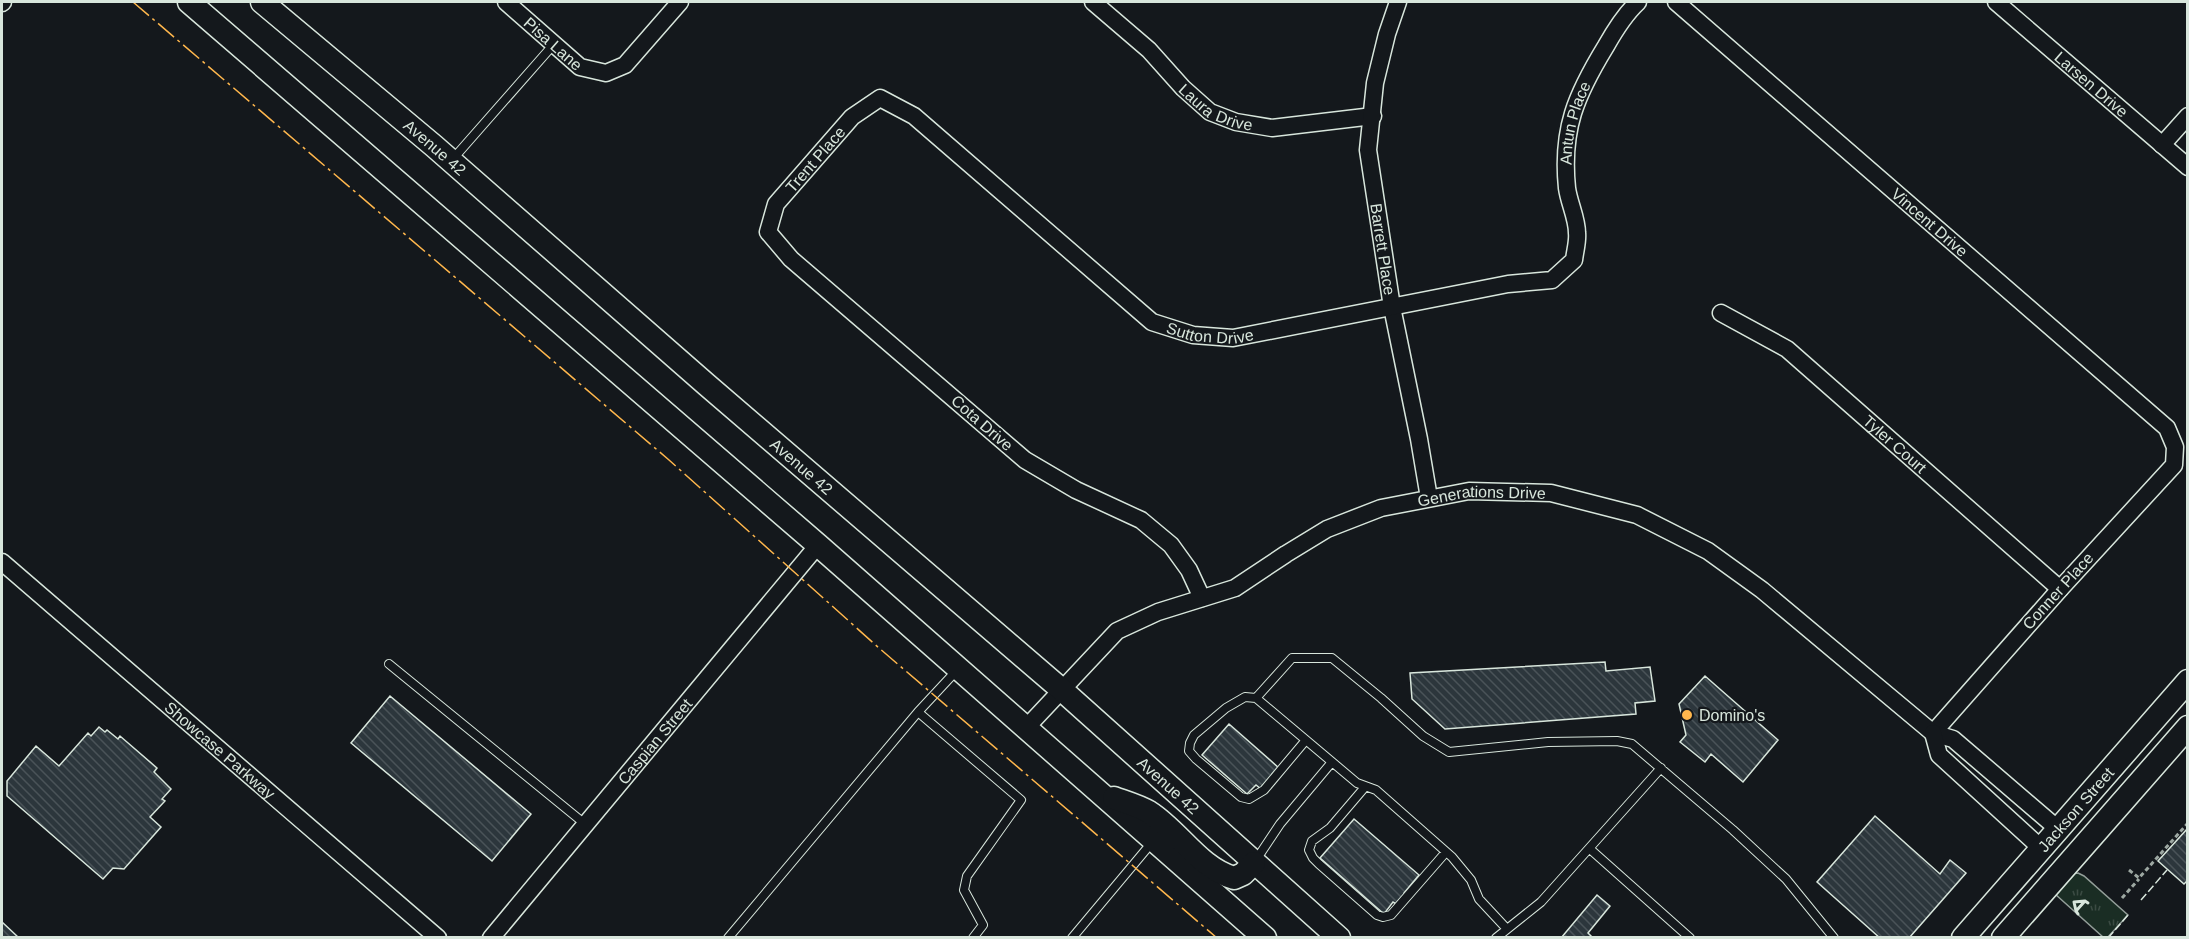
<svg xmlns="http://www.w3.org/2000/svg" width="2189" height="939" viewBox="0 0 2189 939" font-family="Helvetica,sans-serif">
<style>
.grass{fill:url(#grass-tufts);stroke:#939e99;stroke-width:1.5}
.building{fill:url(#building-back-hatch);stroke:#d8e6dc;stroke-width:1.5}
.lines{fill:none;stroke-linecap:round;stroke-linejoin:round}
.lane-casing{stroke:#d8e6dc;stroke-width:10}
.street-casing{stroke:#d8e6dc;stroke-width:19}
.secondary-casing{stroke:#d8e6dc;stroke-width:25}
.path{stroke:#9da8a2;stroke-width:3;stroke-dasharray:4.5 3;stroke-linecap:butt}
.lane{stroke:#14181c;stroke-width:8}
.street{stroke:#14181c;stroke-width:16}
.secondary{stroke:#14181c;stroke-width:22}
.fence{stroke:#d8e6dc;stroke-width:1.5;stroke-dasharray:8 3;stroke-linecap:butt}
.wall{stroke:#d8e6dc;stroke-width:3}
.power{stroke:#ffb74d;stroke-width:1.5;stroke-dasharray:21 4.5 3 4.5;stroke-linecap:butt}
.poi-dot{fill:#ffb74d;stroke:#14181c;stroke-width:2}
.labels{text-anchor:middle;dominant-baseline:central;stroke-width:4.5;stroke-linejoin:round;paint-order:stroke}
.street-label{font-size:16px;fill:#d8e6dc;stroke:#14181c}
.poi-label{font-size:16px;fill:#d8e6dc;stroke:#14181c;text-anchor:start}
</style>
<defs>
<pattern id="grass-tufts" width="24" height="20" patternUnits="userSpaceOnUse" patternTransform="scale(1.5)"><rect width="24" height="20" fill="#1a2d24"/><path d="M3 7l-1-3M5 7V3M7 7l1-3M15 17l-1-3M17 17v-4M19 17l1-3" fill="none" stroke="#3b4b43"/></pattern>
<pattern id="building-back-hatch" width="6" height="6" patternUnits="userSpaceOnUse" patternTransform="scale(1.5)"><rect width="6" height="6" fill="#2c363c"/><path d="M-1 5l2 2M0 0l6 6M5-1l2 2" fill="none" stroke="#4a5358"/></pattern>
</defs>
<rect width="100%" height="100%" fill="#14181c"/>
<path class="grass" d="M2078 873 2084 876 2128 915 2108 937H2103L2055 894 2072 874Z"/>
<path class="building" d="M1605 662 1606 671 1650 667 1655 701 1635 703 1636 714 1445 729 1412 699 1410 673Z
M1705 676 1778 740 1743 782 1711 754 1705 762 1680 742 1686 735 1679 704Z
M390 696 531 814 492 861 351 743Z
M1229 724 1279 768 1261 789 1256 785 1247 794 1202 755Z
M99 727 105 732 107 730 118 739 120 736 157 768 154 772 171 789 162 799 165 801 150 817 161 827 124 869 113 868 103 879 7 796V781L36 746 59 766 88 733 91 736Z
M1875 816 1940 874 1950 860 1966 873 1909 938H1880L1817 882Z
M1354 819 1419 875 1404 893 1407 895 1398 905 1393 902 1384 914 1320 858Z
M2188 828V880L2184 884 2158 861Z
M1597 895 1610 906 1588 933 1593 938H1561Z
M2 922 19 938H2Z"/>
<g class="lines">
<g class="lane-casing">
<path id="lane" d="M452 160 554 44
M389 664 585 824
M1256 698 1245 697 1226 708 1194 735 1190 743 1189 751 1196 759 1241 797 1249 799 1264 790 1306 740
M918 712 1021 800 967 876 964 890 983 925 973 938
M1365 787 1330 828 1312 841 1309 850 1313 858 1319 864 1377 915 1383 917 1391 915 1446 852
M1590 849 1690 938
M1256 860 1280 824 1332 762
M1506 928 1479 899 1471 880 1452 857 1376 790 1357 783 1256 698 1292 658H1332L1381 698 1423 736 1449 752 1548 742 1617 741 1632 744 1733 830 1786 879 1834 938
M728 938 918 712 958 669
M1072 938 1154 840
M1496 938 1541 902 1661 768"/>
</g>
<g class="street-casing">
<g id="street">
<path id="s1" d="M506 2 580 67 606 73 625 65 680 2"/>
<path id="s2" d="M1093 2 1149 50 1183 88 1210 112 1236 122 1272 128 1373 116"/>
<path id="s3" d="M1398 2 1387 34 1375 83 1368 150 1392 307 1419 439 1429 498"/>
<path id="s4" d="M1676 2 2167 428 2175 447 2174 465 2060 589 1933 733"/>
<path id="s5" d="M1996 2 2188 167"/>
<path d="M2 3 3 2"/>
<path d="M2162 145 2188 116"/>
<path id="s6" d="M1721 313 1787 349 2060 589"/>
<path id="s7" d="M2 562 438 938"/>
<path id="s8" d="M1202 598 1189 570 1171 545 1141 520 1076 490 1025 460 791 259 768 232 776 204 852 117 880 98 914 116 1152 322 1193 335 1233 338 1508 284 1552 280 1574 260C1575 251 1578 241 1577 233 1577 218 1569 203 1567 188 1561 129 1576 95 1606 46 1615 30 1625 14 1638 2"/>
<path id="s9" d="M1026 728 1117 631 1158 612 1235 588 1286 554 1327 529 1381 508 1469 491 1551 493 1637 515 1708 551 1762 590 1933 733 1953 739 2058 829"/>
<path d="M1933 733 1939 755 2041 848"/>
<path id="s10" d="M491 938 818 545"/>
</g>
</g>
<g class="secondary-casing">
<g id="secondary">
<path d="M189 2 818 545 1265 938"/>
<path id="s11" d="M262 2 434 146 707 385 1062 690 1339 938"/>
<path d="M1114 798C1125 802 1139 806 1149 812 1179 831 1199 868 1234 878L1243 874 1254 863"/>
<path id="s12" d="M1963 938 2188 681"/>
<path d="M2003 938 2188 727"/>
</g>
</g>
<path class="path" d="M2129 870 2139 878 2188 823
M2122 898 2139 879"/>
<use href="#lane" class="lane"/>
<use href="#street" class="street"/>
<use href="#secondary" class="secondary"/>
<path class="fence" d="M2141 900 2167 870
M2108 938 2128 915"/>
<path class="wall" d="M2076 911 2074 902 2085 901
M2078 914 2076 911 2085 901 2088 903"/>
<path class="power" d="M133 2 669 460 879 648 1217 938"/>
</g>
<circle class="poi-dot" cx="1687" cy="715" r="6"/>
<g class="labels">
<g class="street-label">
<text stroke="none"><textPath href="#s1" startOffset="63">Pisa Lane</textPath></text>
<text stroke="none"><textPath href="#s5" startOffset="126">Larsen Drive</textPath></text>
<text stroke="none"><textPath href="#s2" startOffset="164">Laura Drive</textPath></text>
<text stroke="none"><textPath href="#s8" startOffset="1684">Antun Place</textPath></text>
<text stroke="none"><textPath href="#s11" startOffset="226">Avenue 42</textPath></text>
<text stroke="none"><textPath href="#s8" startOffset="664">Trent Place</textPath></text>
<text stroke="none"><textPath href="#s4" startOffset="336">Vincent Drive</textPath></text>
<text stroke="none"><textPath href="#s3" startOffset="252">Barrett Place</textPath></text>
<text stroke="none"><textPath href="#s8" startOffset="1167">Sutton Drive</textPath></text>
<text transform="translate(982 423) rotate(41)">Cota Drive</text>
<text stroke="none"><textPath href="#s6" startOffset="219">Tyler Court</textPath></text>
<text stroke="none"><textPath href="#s11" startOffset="712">Avenue 42</textPath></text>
<text stroke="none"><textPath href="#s9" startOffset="528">Generations Drive</textPath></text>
<text transform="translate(2058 591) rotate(-48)">Conner Place</text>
<text stroke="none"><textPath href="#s10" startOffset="256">Caspian Street</textPath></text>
<text stroke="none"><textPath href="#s7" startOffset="288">Showcase Parkway</textPath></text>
<text stroke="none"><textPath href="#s11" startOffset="1198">Avenue 42</textPath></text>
<text stroke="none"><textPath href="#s12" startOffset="171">Jackson Street</textPath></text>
</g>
<g class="poi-label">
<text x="1699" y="715">Domino's</text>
</g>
</g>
<rect width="2189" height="939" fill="none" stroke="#d8e6dc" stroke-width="6"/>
</svg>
